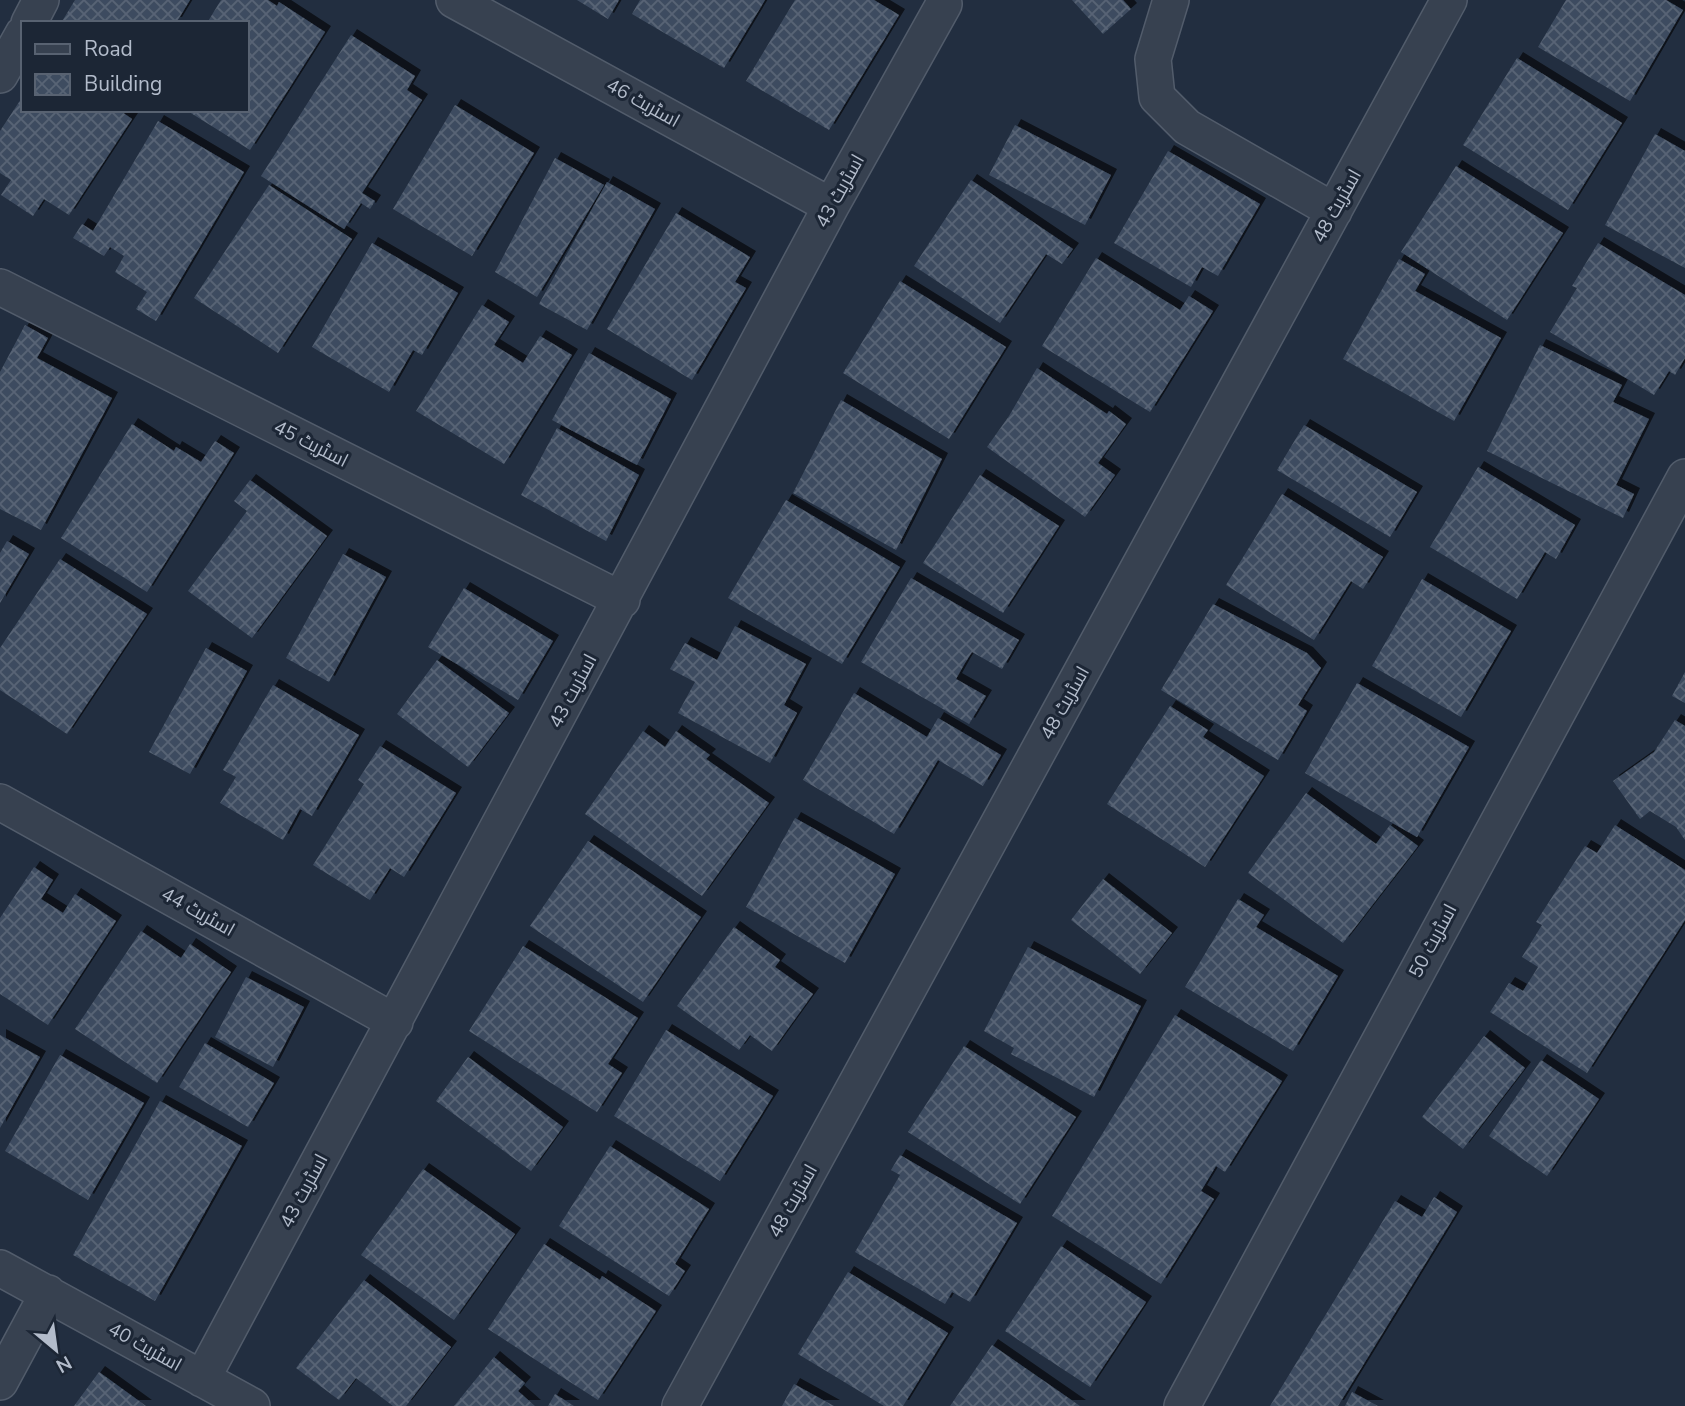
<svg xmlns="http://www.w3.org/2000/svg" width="1685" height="1406" viewBox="0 0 1685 1406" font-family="'Nunito Sans',Cairo,sans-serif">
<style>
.building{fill:url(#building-cross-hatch);filter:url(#shadow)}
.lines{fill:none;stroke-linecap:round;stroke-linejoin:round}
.street-casing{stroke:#525c6b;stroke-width:38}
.street{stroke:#374150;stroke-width:35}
.labels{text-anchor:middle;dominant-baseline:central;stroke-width:6;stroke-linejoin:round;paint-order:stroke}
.street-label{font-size:19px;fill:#b3bccb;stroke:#1c2635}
</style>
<defs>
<pattern id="building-cross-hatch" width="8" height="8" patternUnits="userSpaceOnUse" patternTransform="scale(1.75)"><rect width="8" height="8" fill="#3e4c60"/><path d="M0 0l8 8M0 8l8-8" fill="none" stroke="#586475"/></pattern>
<filter id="shadow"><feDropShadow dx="6" dy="-6" stdDeviation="0" flood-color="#0009"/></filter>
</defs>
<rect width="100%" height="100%" fill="#222e40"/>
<path class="building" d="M75 0H190L176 23H61Z
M221 0H268L277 6 279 2 325 32 250 150 186 110H247V23H207Z
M577 0H619L608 19Z
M640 0H765L724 68 632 14Z
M795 0H874L899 15 829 130 746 81Z
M1072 0H1123L1131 9 1103 34Z
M1566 0H1666L1683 10 1630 101 1538 47Z
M351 35 415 76 407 90 422 100 362 193 375 201 370 209 361 203 344 229 261 176Z
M1517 58 1622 123 1568 210 1463 145Z
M23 96V110H119L132 119 69 215 44 199 33 216 1 195 11 180 0 173V131Z
M455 105 534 153 472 256 393 209Z
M158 121 244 172 156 321 136 309 147 292 115 272 124 256 110 247 104 256 73 238 82 224 93 231Z
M1015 125 1111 175 1085 225 989 175Z
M1655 134 1685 151V268L1605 225Z
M1168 151 1260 204 1218 276 1202 267 1191 287 1114 243Z
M555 158 604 185 537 297 495 272Z
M1456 166 1563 233 1507 320 1401 252Z
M971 180 1073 249 1062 264 1046 254 1000 323 914 266Z
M607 182 655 209 587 330 539 304Z
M269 185 352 239 278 353 194 298Z
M676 213 750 257 735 282 746 288 692 380 607 329Z
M372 243 458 293 422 355 413 350 389 392 312 347Z
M1598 243 1685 295V358L1675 375 1669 371 1654 395 1550 332 1577 288 1572 286Z
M1096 258 1180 310 1189 296 1213 311 1150 412 1042 346Z
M1399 259 1425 274 1415 291 1501 338 1454 421 1343 359Z
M900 281 1006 347 949 439 843 373Z
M482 305 509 322 494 345 523 363 540 336 572 355 504 464 416 411Z
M25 325 48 338 37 358 112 398 41 530 0 509V372Z
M1540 345 1622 385 1613 402 1649 419 1616 485 1634 494 1623 518 1487 451Z
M589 353 671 399 637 465 552 420Z
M1037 368 1107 414 1109 411 1126 424 1098 463 1115 475 1085 517 987 447 1009 416Z
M841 400 942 459 896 550 793 493Z
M132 424 174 451 176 447 201 462 215 441 234 453 147 592 61 538Z
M1304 425 1417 492 1390 537 1277 470Z
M557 428 639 475 606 541 521 495Z
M1478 467 1575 525 1556 559 1545 552 1517 599 1430 547Z
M980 475 1059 526 1003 613 923 563Z
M250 480 327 536 252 638 188 591 247 511 234 501Z
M1282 494 1383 557 1363 589 1351 581 1314 640 1226 585Z
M786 500 900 567 842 664 728 598Z
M7 541 29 554 0 603V553Z
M343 554 386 577 329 682 286 658Z
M60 559 147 614 67 734 0 690V648Z
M911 578 1019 640 1002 669 972 652 965 663 956 679 986 696 969 724 861 662Z
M1422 579 1511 631 1461 717 1372 666Z
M464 588 553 641 518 700 428 647Z
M1213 604 1307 653 1321 668 1298 705 1307 711 1278 760 1161 690Z
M735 626 806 664 784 705 797 713 770 763 678 713 695 682 670 669 685 643 717 660Z
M206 648 247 671 190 774 149 752Z
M437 660 509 713 468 767 397 714Z
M1685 672V703L1672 696Z
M1357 683 1469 747 1417 837 1305 773Z
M273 685 359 735 312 816 300 809 283 840 220 803 236 777 223 770Z
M854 693 927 737 938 718 1001 755 983 786 938 760 894 834 803 780Z
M1170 706 1208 730 1203 737 1264 776 1205 867 1107 804Z
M1675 720 1685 726V840L1676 827 1650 811 1640 819 1613 781 1654 752Z
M643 731 665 747 676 731 710 755 706 759 769 803 702 896 585 814Z
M380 746 456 793 404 877 390 868 370 900 313 865 364 784 358 780Z
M1306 793 1376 844 1390 825 1418 846 1343 943 1248 873Z
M795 818 895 874 845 963 746 907Z
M1615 825 1685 870V920L1587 1073 1490 1012 1509 983 1523 991 1538 967 1522 957 1542 925 1536 922 1585 846 1597 853Z
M588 841 701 917 643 1002 530 926Z
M34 867 53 880 41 899 63 913 75 894 116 921 48 1025 0 994V918Z
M1103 879 1172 933 1140 974 1071 920Z
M1238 899 1264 915 1256 927 1338 976 1293 1051 1185 987Z
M734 927 780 960 775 967 813 994 772 1051 750 1035 739 1050 677 1006Z
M141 931 181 958 190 944 231 972 157 1083 75 1029Z
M523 946 638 1018 608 1064 622 1073 597 1112 469 1031Z
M1028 947 1141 1006 1094 1097 1011 1054 1014 1048 984 1031Z
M246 977 304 1007 273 1067 215 1037Z
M1175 1015 1282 1081 1225 1172 1216 1166 1201 1191 1214 1199 1161 1284 1052 1216Z
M666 1030 773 1096 720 1181 614 1116Z
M0 1035 40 1057 0 1128Z
M1484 1036 1525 1068 1463 1149 1422 1117Z
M205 1043 274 1083 248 1127 179 1087Z
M964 1046 1076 1117 1020 1204 908 1132Z
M60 1055 144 1103 88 1200 5 1151Z
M468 1057 563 1127 531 1171 436 1101Z
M1541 1060 1599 1099 1547 1176 1489 1136Z
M160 1101 242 1146 155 1301 73 1255Z
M610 1146 709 1209 675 1264 685 1271 669 1296 559 1226Z
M900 1155 1017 1223 970 1302 952 1292 945 1304 855 1252 900 1175 891 1170Z
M423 1169 515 1234 454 1320 361 1255Z
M1434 1197 1457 1212 1338 1406H1270L1395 1201 1422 1217Z
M544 1244 600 1280 602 1276 656 1311 598 1400 488 1329Z
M1061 1246 1146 1302 1090 1387 1005 1331Z
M848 1272 948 1333 903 1406H884L798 1354Z
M364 1280 451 1347 406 1406H393L356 1378 339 1400 296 1368Z
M992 1345 1080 1406H950Z
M494 1357 525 1383 518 1391 535 1406H454Z
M99 1372 146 1406H74Z
M794 1384 834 1406H782Z
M1352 1392 1378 1406H1345Z
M555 1394 574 1406H548Z"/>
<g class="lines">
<g class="street-casing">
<path id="street" d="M454 0 831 206
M1171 0 1153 59 1157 97 1187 127 1334 211
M29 23 41 0
M0 75 23 34
M0 287 622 600
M0 802 395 1022
M0 1268 252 1406
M202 1379 831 206 944 4
M0 1382 48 1293
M680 1406 1449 0
M1182 1406 1685 477"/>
</g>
<use href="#street" class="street"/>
</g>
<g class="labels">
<g class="street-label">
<text transform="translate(643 103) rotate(29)">اسٹریٹ 46</text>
<text transform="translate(840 191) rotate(-61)">اسٹریٹ 43</text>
<text transform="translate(1337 206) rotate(-61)">اسٹریٹ 48</text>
<text transform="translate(311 444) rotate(27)">اسٹریٹ 45</text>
<text transform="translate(573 691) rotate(-62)">اسٹریٹ 43</text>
<text transform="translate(1065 703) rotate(-61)">اسٹریٹ 48</text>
<text transform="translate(198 912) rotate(29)">اسٹریٹ 44</text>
<text transform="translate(1433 941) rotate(-62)">اسٹریٹ 50</text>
<text transform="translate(304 1191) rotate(-62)">اسٹریٹ 43</text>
<text transform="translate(793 1201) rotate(-61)">اسٹریٹ 48</text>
<text transform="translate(145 1347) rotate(29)">اسٹریٹ 40</text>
</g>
</g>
<rect x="21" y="21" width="228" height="91" fill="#1c2635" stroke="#586271" stroke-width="2"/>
<rect x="35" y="44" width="35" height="10" fill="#374150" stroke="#586271" stroke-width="2"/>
<text x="84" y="56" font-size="21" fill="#b3bccb">Road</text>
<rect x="35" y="74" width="35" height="21" fill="url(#building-cross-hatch)" stroke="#586271" stroke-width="2"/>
<text x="84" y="91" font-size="21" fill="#b3bccb">Building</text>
<g transform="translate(56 1350) rotate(151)" stroke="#1c2635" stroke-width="5" paint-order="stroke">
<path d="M0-5L12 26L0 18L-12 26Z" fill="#b3bccb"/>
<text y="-10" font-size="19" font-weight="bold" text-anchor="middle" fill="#b3bccb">N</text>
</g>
</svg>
